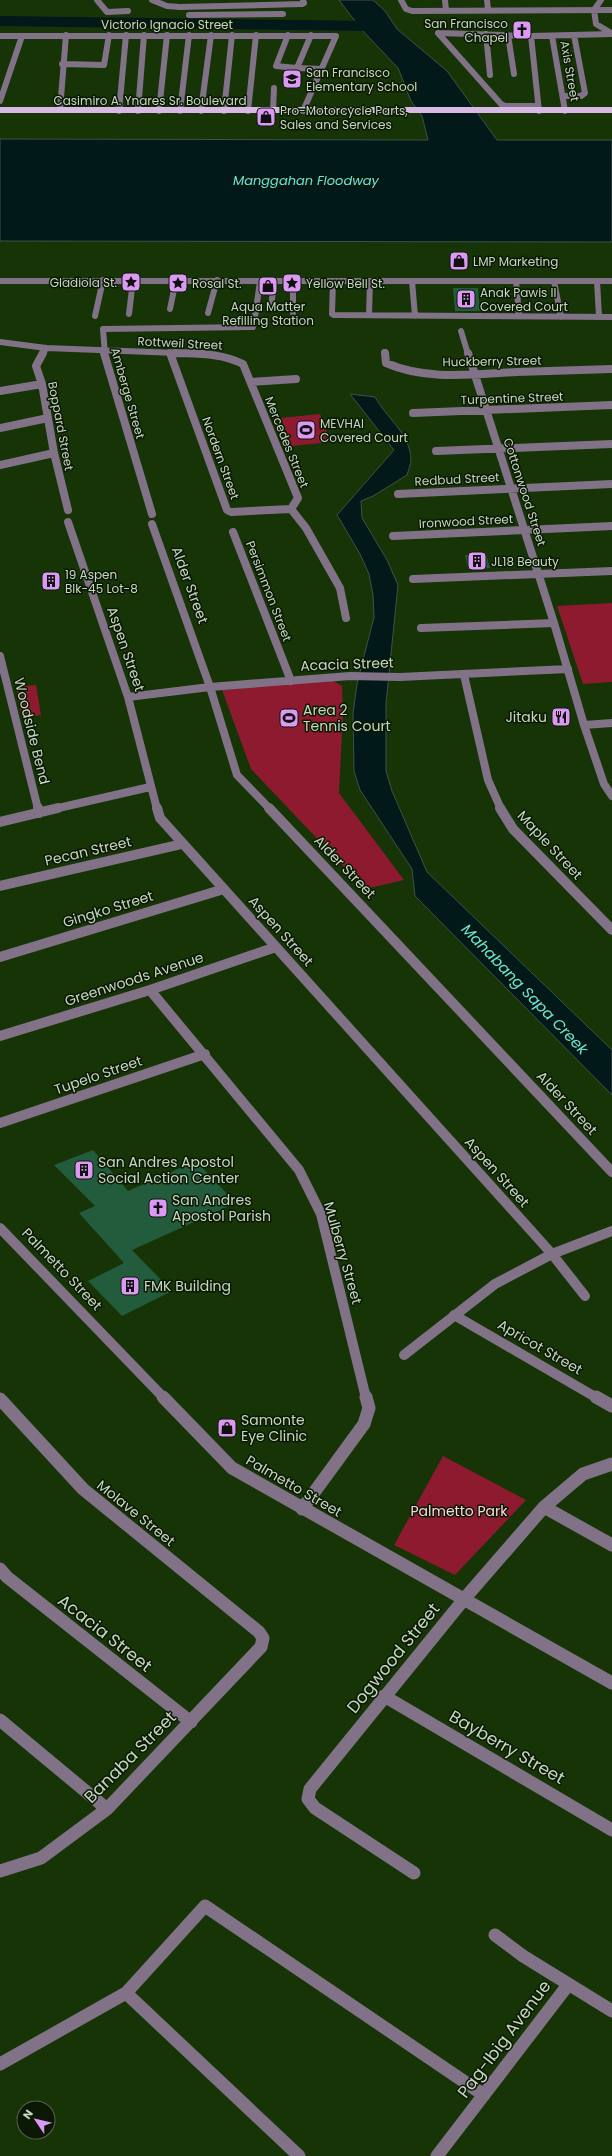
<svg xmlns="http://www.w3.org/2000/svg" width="612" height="2156" viewBox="0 0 612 2156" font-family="Poppins,sans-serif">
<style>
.green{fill:#8d1a2f}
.water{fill:#011919;stroke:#3c524a}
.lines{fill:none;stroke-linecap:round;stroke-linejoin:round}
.river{fill:#011919;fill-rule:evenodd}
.building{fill:#225c3d}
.minor-far3{stroke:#817287;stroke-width:6}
.minor-far2{stroke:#817287;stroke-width:8}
.minor-far1{stroke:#817287;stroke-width:10}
.minor{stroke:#817287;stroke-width:13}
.major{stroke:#d8b9e4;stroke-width:6}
.labels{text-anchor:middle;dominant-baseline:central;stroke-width:3;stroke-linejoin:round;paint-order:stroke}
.far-poi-label{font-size:12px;fill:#c5d8be;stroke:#0b1806;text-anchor:start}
.far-street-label{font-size:12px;fill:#c5d8be;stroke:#0b1806}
.far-water-label{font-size:13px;font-style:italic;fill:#64e3e5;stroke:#0b1806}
.street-label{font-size:14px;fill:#c5d8be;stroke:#0b1806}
.poi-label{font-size:14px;fill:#c5d8be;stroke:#0b1806;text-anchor:start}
.park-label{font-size:14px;fill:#fad8d9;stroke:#0b1806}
.water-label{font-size:15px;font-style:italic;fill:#64e3e5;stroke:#0b1806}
.near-street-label{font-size:17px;fill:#c5d8be;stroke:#0b1806}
</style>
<rect width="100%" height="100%" fill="#163406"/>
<path class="green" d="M320 414 331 442 292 446 281 418Z
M612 603V682L583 684 557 606Z
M332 680 342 686 343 713 339 793 404 880 365 889 251 769 222 690Z
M36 685 41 715 22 718 16 687Z
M443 1456 526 1500 455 1575 394 1545Z"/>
<path class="water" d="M339 0H373L385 11 397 29 447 71 497 140H612V242L0 241V139L428 140 422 116 411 101 398 68 361 29Z
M350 394 375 397C386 417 411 435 411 460 411 464 408 471 407 475L373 496 361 501 362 518 387 560 398 585 386 703V771L392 791 427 872 612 1050V1095L415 896 412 869 360 790 354 771 353 713 357 684 374 617 373 595 369 574 360 554 337 515 394 450Z"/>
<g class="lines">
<path class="river" d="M0 16 374 21 380 22 382 26 380 30 374 31 0 26Z"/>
</g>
<path class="building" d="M453 288H478L480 311H455Z
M486 554 490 568 468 569 465 555Z
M93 1150 128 1191 196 1161 236 1203 132 1250 172 1291 122 1316 88 1281 124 1263 79 1213 95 1206 54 1165Z"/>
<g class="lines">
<path class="minor-far3" d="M97 0 107 12 128 11
M152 0 167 6 180 7 302 4 304 3 303 0
M401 0 406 9 412 11 612 10
M445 0 446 11
M487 0 488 10
M601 0 594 10 596 24 611 33
M189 15 283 14
M438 33 531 36 612 34
M438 33 501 104 505 106H538
M486 34 490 75
M288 35 276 66 297 68
M311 35 297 68 322 69
M508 35 514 74
M0 36H336L303 111
M531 36 539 111
M552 36 565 111
M62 64 104 65 109 35
M563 96H581L585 93 574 35
M0 101 22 36
M60 110 66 35
M119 111 126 35
M138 111 144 35
M159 111 167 35
M180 111 189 35
M201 111 211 35
M224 111 232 35
M248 111 256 35
M273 111 274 88
M0 281H612
M293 281V313
M333 281 332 314 334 315 612 317
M412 281 415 316
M516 281 519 315
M554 281 561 317
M597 281 599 317
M170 309 176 280
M271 309 274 281
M208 313 217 280
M129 314 133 280
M369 315 370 281
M95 316 103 280
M255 317 260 281
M461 331 468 354
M0 342 46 348 203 354
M385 352V354
M43 354 46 348
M105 354 103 329 253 327"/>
<path class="minor-far2" d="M43 353 36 366 42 384 54 453 68 510
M104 353 152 514
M170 353 227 510 231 512 291 509
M175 353C199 354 221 353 243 364L298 498 291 509
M385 353 386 363C427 381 473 374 517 372 548 371 580 370 612 369
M468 353 554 623 584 725 604 784 612 796
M251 382 296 379
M0 391 42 384
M413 413 612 405
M0 428 48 418
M436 451 612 444
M0 465 54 453
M398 494 612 484
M291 509 306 528 340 588 346 618
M68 522 128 697 157 809
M152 524 210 687 237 775 270 809
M233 532 291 681
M393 536 612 526
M413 579 612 571
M421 628 554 623
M0 656 38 809
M464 675 488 780 501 809
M128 697 210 687 350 676 400 677 568 669
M584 725 612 723
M54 809 150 787"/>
<path class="minor-far1" d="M38 808 39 813
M157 808 160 818 552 1254 585 1296
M269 808 612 1172
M500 808 513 829 612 930
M0 822 58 808
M0 886 182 844
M0 957 224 889
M150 990 299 1170 321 1214 366 1398
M0 1036 150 990 276 947
M0 1123 205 1054
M0 1228 164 1398
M454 1315 597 1398
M404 1355 495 1284 552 1254 612 1231"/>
<path class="minor" d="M163 1397 232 1468 612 1683
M596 1397 612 1406
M0 1399 83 1489 259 1632 263 1638 261 1647 107 1809 41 1858 0 1871
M544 1507 612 1545
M302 1509 364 1424 369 1408 366 1397
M0 1569 7 1577 191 1722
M384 1696 612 1830
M0 1720 107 1809
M414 1873 315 1808 308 1799 310 1789 465 1598 544 1507 583 1474 612 1464
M495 1935 523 1956 612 2011
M126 1993 299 2156
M0 2064 126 1993 205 1906 484 2095
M437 2156 568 1985"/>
<path class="major" d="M0 110H612"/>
</g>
<defs>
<g id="church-square" transform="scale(1)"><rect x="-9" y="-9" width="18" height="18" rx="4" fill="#dc99f4" stroke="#0b1806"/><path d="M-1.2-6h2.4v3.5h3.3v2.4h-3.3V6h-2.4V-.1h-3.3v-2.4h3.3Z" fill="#111"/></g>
<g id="school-square" transform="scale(1)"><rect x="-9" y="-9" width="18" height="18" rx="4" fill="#dc99f4" stroke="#0b1806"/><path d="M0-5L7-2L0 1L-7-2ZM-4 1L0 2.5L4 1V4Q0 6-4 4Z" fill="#111"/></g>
<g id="shop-square" transform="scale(1)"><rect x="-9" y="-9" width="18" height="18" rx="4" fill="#dc99f4" stroke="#0b1806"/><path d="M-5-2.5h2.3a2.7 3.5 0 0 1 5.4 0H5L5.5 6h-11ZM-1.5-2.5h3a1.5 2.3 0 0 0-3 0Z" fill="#111"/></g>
<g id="sight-square" transform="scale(1)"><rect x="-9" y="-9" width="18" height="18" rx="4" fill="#dc99f4" stroke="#0b1806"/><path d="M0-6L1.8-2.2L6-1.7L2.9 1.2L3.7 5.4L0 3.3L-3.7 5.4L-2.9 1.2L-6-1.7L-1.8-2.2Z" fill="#111"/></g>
<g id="building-square" transform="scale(1)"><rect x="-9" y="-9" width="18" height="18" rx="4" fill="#dc99f4" stroke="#0b1806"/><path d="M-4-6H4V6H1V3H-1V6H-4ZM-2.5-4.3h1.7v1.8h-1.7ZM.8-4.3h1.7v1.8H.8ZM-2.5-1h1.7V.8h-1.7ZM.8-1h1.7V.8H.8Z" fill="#111"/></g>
<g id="stadium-square" transform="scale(1)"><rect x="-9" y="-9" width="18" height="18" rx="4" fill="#dc99f4" stroke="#0b1806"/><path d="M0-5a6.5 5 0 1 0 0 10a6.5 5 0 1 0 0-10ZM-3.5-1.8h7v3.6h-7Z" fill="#111"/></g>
<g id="restaurant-square" transform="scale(1)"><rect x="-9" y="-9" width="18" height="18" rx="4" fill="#dc99f4" stroke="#0b1806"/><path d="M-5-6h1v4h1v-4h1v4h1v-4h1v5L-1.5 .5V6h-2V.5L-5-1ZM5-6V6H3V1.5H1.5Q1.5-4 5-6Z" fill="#111"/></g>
</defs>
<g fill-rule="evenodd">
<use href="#church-square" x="522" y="30"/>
<use href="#school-square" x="292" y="79"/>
<use href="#shop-square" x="266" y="117"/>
<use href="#shop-square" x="459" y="261"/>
<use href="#sight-square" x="131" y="282"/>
<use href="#sight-square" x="178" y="283"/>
<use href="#sight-square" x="292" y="283"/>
<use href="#shop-square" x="268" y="286"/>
<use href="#building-square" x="466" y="299"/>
<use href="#stadium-square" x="306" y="430"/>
<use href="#building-square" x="477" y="561"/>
<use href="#building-square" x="51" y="581"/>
<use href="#restaurant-square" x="561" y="717"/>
<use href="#stadium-square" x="289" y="718"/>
<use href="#building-square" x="84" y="1170"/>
<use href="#church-square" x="158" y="1208"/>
<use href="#building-square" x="130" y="1286"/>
<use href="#shop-square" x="227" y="1428"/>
</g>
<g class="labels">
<g class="far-poi-label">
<text x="508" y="23" text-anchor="end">San Francisco<tspan x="508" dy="14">Chapel</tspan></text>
<text x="306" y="72">San Francisco<tspan x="306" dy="14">Elementary School</tspan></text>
<text x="280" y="110">Pro-Motorcycle Parts,<tspan x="280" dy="14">Sales and Services</tspan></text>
<text x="473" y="261">LMP Marketing</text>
<text x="117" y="282" text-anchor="end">Gladiola St.</text>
<text x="192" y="283">Rosal St.</text>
<text x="306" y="283">Yellow Bell St.</text>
<text x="480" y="292">Anak Pawis II<tspan x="480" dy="14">Covered Court</tspan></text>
<text x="268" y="306" text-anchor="middle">Aqua Matter<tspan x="268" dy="14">Refilling Station</tspan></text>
<text x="320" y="423">MEVHAI<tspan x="320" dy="14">Covered Court</tspan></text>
<text x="491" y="561">JL18 Beauty</text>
<text x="65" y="574">19 Aspen<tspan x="65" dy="14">Blk-45 Lot-8</tspan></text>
</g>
<g class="far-street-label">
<text x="167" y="24">Victorio Ignacio Street</text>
<text transform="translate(570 71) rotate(80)">Axis Street</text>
<text x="150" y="100">Casimiro A. Ynares Sr. Boulevard</text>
<text transform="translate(180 343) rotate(3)">Rottweil Street</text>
<text transform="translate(492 361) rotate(-1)">Huckberry Street</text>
<text transform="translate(128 393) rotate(74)">Amberge Street</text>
<text transform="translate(512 398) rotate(-2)">Turpentine Street</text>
<text transform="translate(61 426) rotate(79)">Boppard Street</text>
<text transform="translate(287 442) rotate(68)">Mercedes Street</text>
<text transform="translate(221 458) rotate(70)">Nordern Street</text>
<text transform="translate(457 479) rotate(-3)">Redbud Street</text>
<text transform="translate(525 492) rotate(72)">Cottonwood Street</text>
<text transform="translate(466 521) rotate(-3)">Ironwood Street</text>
<text transform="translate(269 591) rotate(69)">Persimmon Street</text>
</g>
<g class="far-water-label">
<text x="306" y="180">Manggahan Floodway</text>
</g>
<g class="street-label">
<text transform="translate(190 585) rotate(70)">Alder Street</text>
<text transform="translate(126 649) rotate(71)">Aspen Street</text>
<text transform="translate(347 664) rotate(-2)">Acacia Street</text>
<text transform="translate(32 731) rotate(76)">Woodside Bend</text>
<text transform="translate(550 845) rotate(47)">Maple Street</text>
<text transform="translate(88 851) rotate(-13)">Pecan Street</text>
<text transform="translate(345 867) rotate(46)">Alder Street</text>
<text transform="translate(108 909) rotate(-17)">Gingko Street</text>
<text transform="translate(281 931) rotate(48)">Aspen Street</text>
<text transform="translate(134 979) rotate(-18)">Greenwoods Avenue</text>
<text transform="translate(98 1075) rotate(-19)">Tupelo Street</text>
<text transform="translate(567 1103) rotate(47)">Alder Street</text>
<text transform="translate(497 1172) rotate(48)">Aspen Street</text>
<text transform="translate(343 1253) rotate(74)">Mulberry Street</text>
<text transform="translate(62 1269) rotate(46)">Palmetto Street</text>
<text transform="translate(540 1347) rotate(30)">Apricot Street</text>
<text transform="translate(294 1486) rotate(30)">Palmetto Street</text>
<text transform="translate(136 1513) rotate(39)">Molave Street</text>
</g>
<g class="poi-label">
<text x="303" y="710">Area 2<tspan x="303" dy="16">Tennis Court</tspan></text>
<text x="547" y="717" text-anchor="end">Jitaku</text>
<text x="98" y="1162">San Andres Apostol<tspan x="98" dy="16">Social Action Center</tspan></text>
<text x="172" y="1200">San Andres<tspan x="172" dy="16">Apostol Parish</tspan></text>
<text x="144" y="1286">FMK Building</text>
<text x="241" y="1420">Samonte<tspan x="241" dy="16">Eye Clinic</tspan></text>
</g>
<g class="park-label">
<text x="459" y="1511">Palmetto Park</text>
</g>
<g class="water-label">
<text transform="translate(525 989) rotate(46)">Mahabang Sapa Creek</text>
</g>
<g class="near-street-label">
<text transform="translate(105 1633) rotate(38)">Acacia Street</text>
<text transform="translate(393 1658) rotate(-51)">Dogwood Street</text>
<text transform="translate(507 1747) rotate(30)">Bayberry Street</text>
<text transform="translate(130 1757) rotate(-45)">Banaba Street</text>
<text transform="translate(504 2039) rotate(-53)">Pag-Ibig Avenue</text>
</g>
</g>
<g transform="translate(36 2120) rotate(305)"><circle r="19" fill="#0b1806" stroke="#556550"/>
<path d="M0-3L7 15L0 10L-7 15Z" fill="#dc99f4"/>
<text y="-6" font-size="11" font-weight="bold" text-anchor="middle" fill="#c5d8be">N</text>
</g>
</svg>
